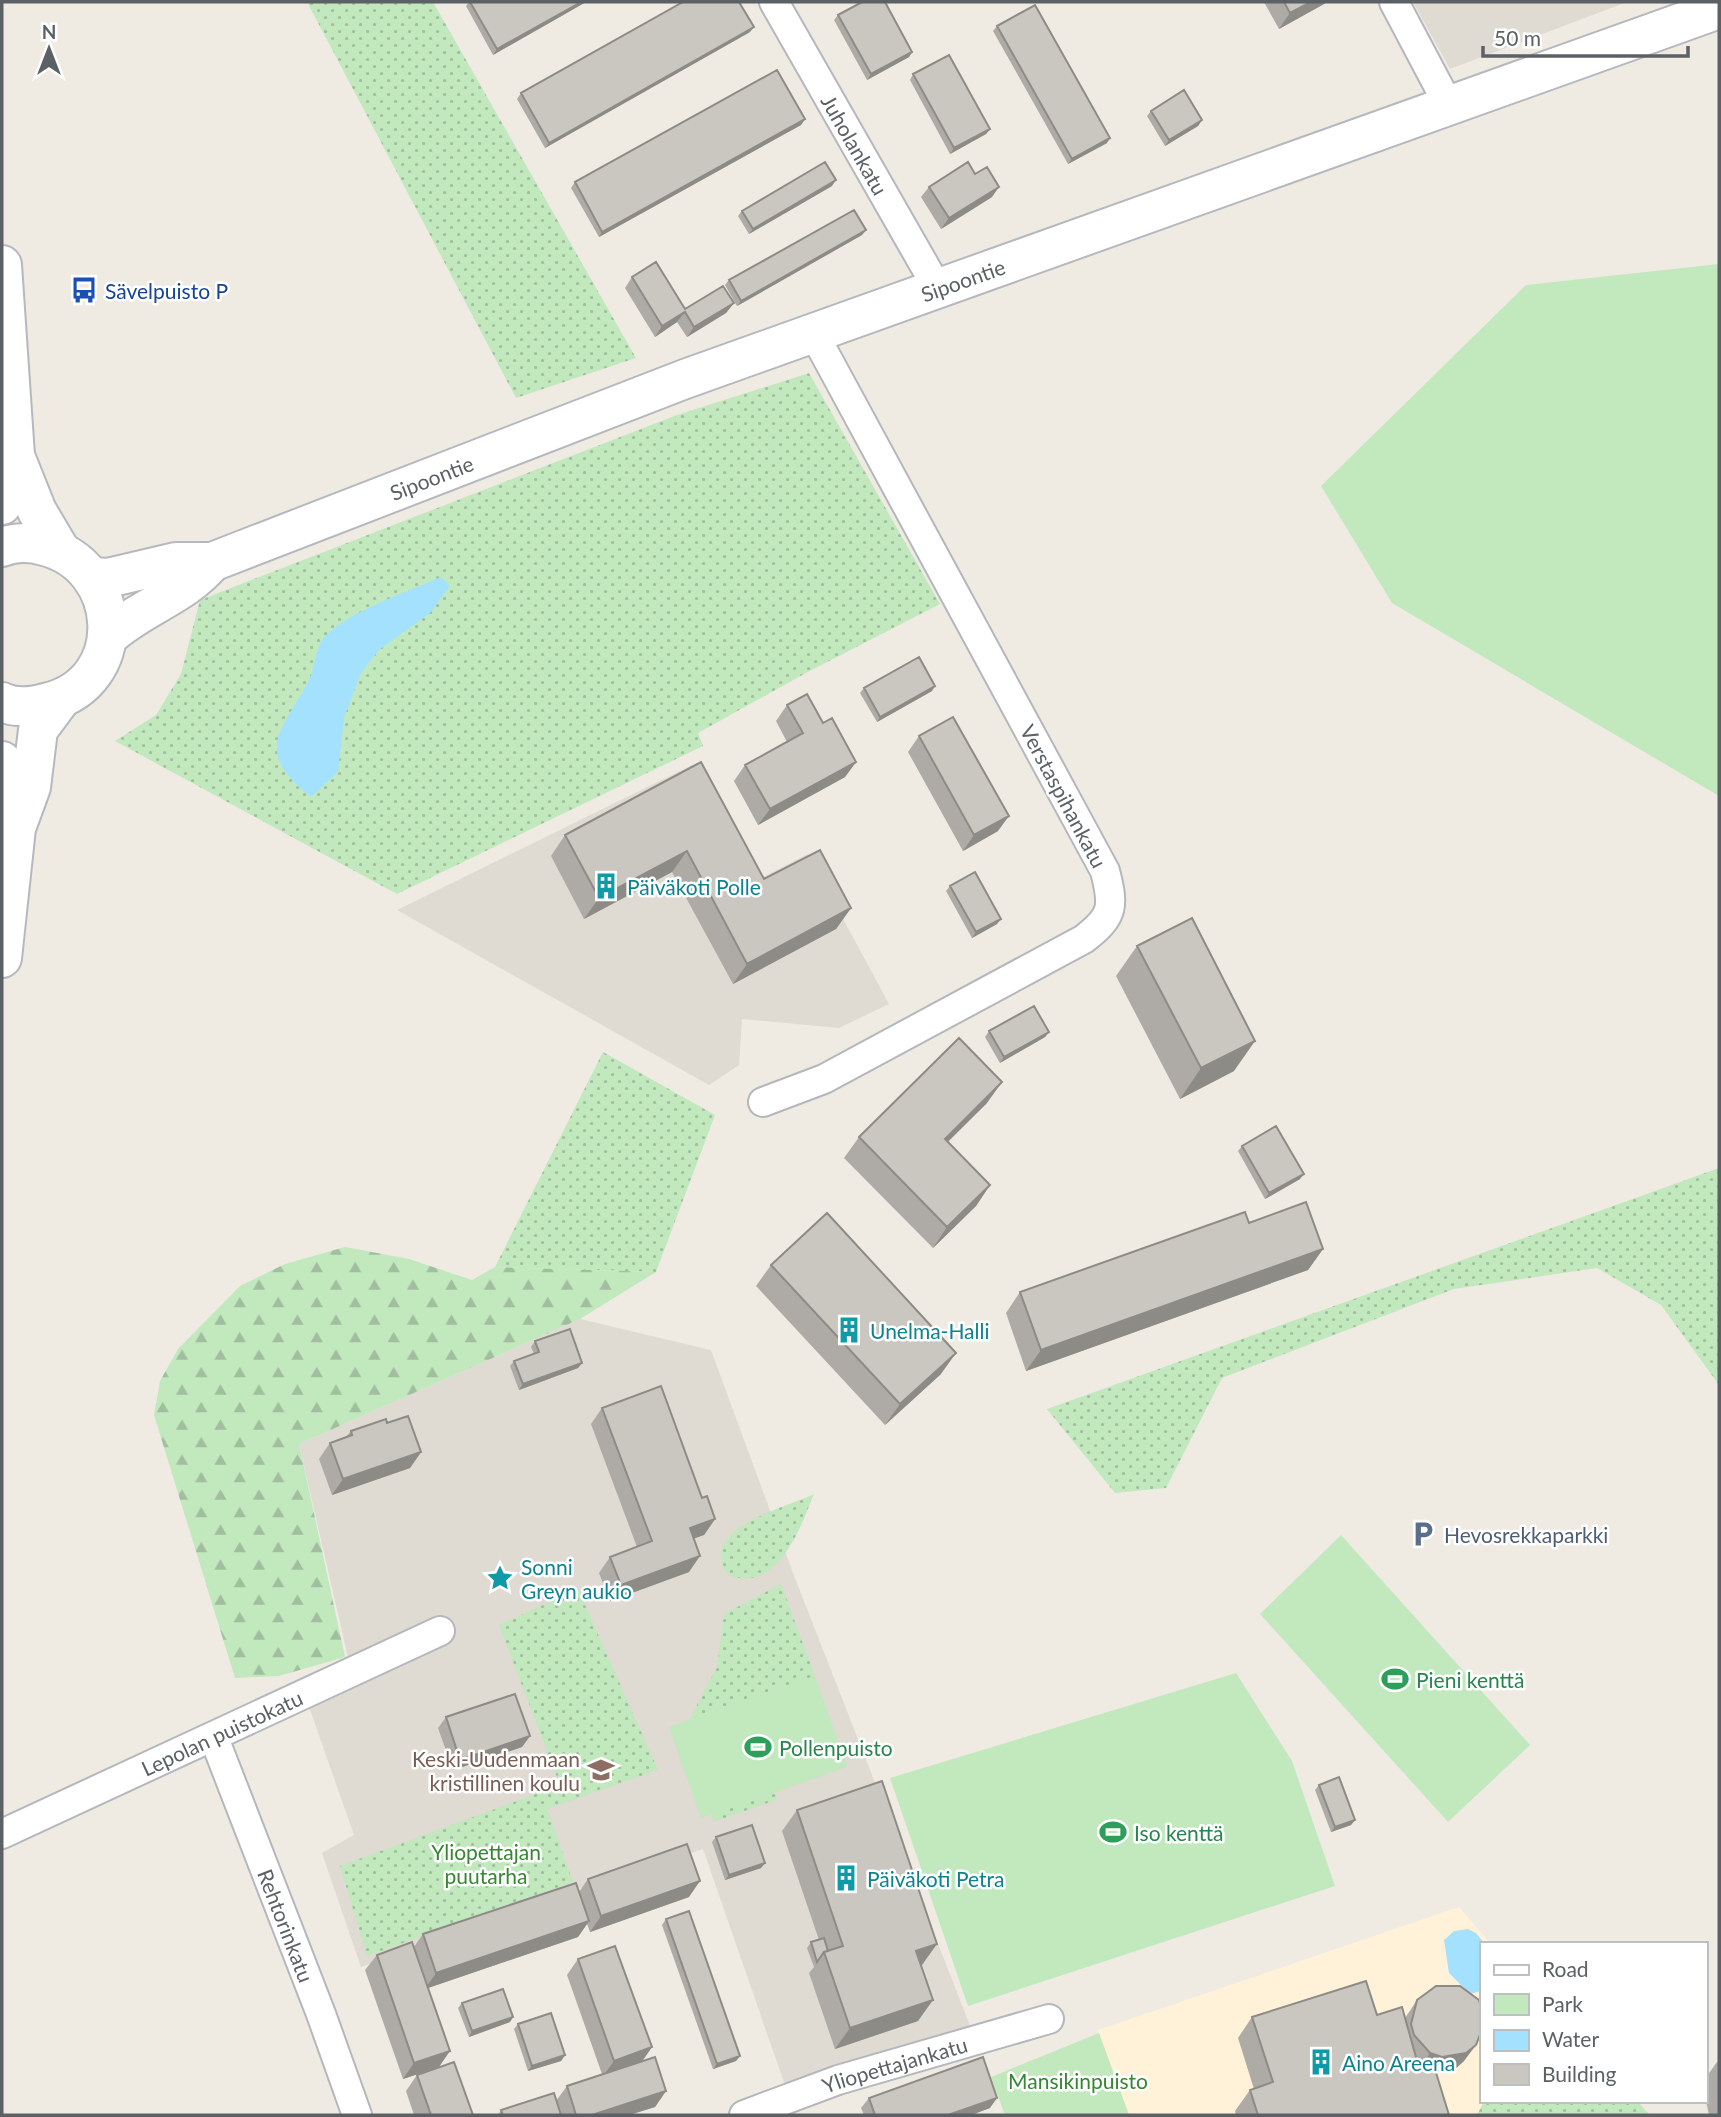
<svg xmlns="http://www.w3.org/2000/svg" width="1721" height="2117" viewBox="0 0 1721 2117" font-family="Lato,sans-serif">
<style>
.commercial{fill:#fff2d8}
.education{fill:#dfdad2}
.grass{fill:url(#grass-dots)}
.forest{fill:url(#forest-firs)}
.park{fill:#c2e8be}
.water{fill:#a3e1ff}
.lines{fill:none;stroke-linecap:round;stroke-linejoin:round}
.street-casing{stroke:#b4b7bb;stroke-width:32}
.secondary-casing{stroke:#b5b9be;stroke-width:42}
.street{stroke:#fff;stroke-width:28}
.secondary{stroke:#fff;stroke-width:38}
.wall{fill:#aeaaa5}
.shaded-wall{fill:#8d8b86}
.building{fill:#cac6c0;stroke:#8d8b86;stroke-width:2}
.labels{text-anchor:middle;dominant-baseline:central;stroke-width:5;stroke-linejoin:round;paint-order:stroke}
.street-label{font-size:21px;fill:#5b6165;stroke:#fff}
.transit-label{font-size:21px;fill:#164399;stroke:#fff;text-anchor:start}
.culture-label{font-size:21px;fill:#0d838f;stroke:#fff;text-anchor:start}
.service-label{font-size:21px;fill:#4e5e75;stroke:#fff;text-anchor:start}
.leisure-label{font-size:21px;fill:#27864d;stroke:#fff;text-anchor:start}
.education-label{font-size:21px;fill:#785e54;stroke:#fff;text-anchor:end}
.park-label{font-size:21px;fill:#358730;stroke:#fff}
</style>
<defs>
<pattern id="grass-dots" width="8" height="8" patternUnits="userSpaceOnUse" patternTransform="scale(1.75)"><rect width="8" height="8" fill="#c2e8be"/><path d="M2 2h.1M6 6h.1" fill="none" stroke="#a1bf9e" stroke-width="1.8" stroke-linecap="round"/></pattern>
<pattern id="forest-firs" width="22" height="20" patternUnits="userSpaceOnUse" patternTransform="scale(1.75)"><rect width="22" height="20" fill="#c2e8be"/><path d="M5 1l3.5 6h-7zM16 11l3.5 6h-7z" fill="#a1bf9e"/></pattern>
</defs>
<rect width="100%" height="100%" fill="#efebe3"/>
<path class="commercial" d="M1459 1907 1491 1944H1481V2101H1484L1477 2115H1129L1098 2030Z"/>
<path class="education" d="M1413 2H1627L1450 69Z
M692 765 753 882 808 854 889 1004 839 1028 742 1019 739 1065 709 1085 397 910Z
M580 1319 711 1350 793 1573 971 2028 788 2094 703 1849 565 1893 361 1967 322 1853 354 1835 308 1704 352 1675 299 1444Z"/>
<path class="grass" d="M307 2H433L636 358 516 398Z
M809 373 940 604 804 674 698 733 703 746 397 894 115 741 156 715 181 674 200 600 677 415Z
M603 1052 715 1115 656 1272 495 1267Z
M1719 1168V1385L1661 1305 1597 1268 1454 1289 1222 1378 1166 1488 1115 1493 1047 1409Z
M814 1494C800 1528 778 1594 728 1575 696 1528 783 1509 814 1494Z
M781 1584 815 1676 689 1720 717 1667 724 1614Z
M578 1589 658 1770 547 1809 573 1882 367 1956 340 1866 560 1785 499 1625Z
M776 1792V1800L713 1822 712 1814Z
M1484 2101H1637L1650 2115H1477Z"/>
<path class="forest" d="M345 1247 409 1259 472 1280 495 1267 656 1272 580 1319 299 1444 345 1657 279 1676 235 1678 154 1415 160 1381 178 1349 240 1286 285 1264Z"/>
<path class="park" d="M1719 264V796L1392 603 1321 486 1526 285Z
M1341 1535 1530 1745 1448 1822 1260 1614Z
M1236 1673 1292 1761 1335 1886 968 2006 890 1778Z
M815 1676 847 1767 701 1818 669 1727Z
M1099 2033 1129 2115H1005L991 2077Z"/>
<path class="water" d="M441 577 450 586 430 613 379 650 361 673 344 718 338 772 311 797C252 750 282 732 309 680 315 668 315 649 323 639 345 612 408 592 441 577Z
M1468 1929 1476 1933 1485 1944H1481V1991L1470 1994 1449 1973 1444 1940 1454 1931Z"/>
<g class="lines">
<g class="street-casing">
<g id="street">
<path id="s1" d="M774 2 938 289"/>
<path d="M1394 2 1449 106"/>
<path d="M763 1102 824 1079 1084 939C1114 916 1114 906 1105 871L814 334"/>
<path id="s2" d="M214 1738 321 2014 357 2115"/>
<path id="s3" d="M2 1834 440 1631"/>
<path id="s4" d="M744 2115 838 2080 1049 2019"/>
</g>
</g>
<g class="secondary-casing">
<g id="secondary">
<path d="M2 265 15 456 2 505"/>
<path d="M15 456 37 511 60 550"/>
<path d="M2 547C14 542 31 542 44 546 124 566 131 681 49 702 35 706 16 709 2 702"/>
<path id="s5" d="M92 577 108 578 176 562H212L685 379 1719 9"/>
<path d="M108 637C140 607 184 596 212 562"/>
<path d="M2 761 16 828"/>
<path d="M2 958 16 828 31 787 38 730 61 699"/>
</g>
</g>
<use href="#street" class="street"/>
<use href="#secondary" class="secondary"/>
</g>
<path class="wall" d="M469 2H586L493 55 466 6Z
M1264 2H1326L1324 4 1279 29Z
M838 15 912 52 909 57 867 80 834 20Z
M997 26 1107 143 1068 164 993 31Z
M750 32 545 148 517 99 521 93Z
M913 74 990 129 986 134 950 154 910 80Z
M1151 111 1202 120 1198 126 1165 146 1147 116Z
M805 119 801 125 599 237 571 188 575 182Z
M832 186 749 234 738 216 742 211Z
M929 187 992 197 941 229 921 197Z
M866 230 862 235 737 306 725 285 729 280Z
M632 277 685 309 734 303 726 313 687 337 677 322 655 337 625 288Z
M864 688 932 691 877 722 860 693Z
M787 705 823 723 856 762 845 777 758 825 734 781 745 765 787 742 776 721Z
M919 736 998 831 963 851 908 752Z
M701 762 764 879 851 908 836 929 733 984 672 872 584 919 551 856 565 835Z
M950 886 997 924 972 938 946 891Z
M1137 946 1234 1071 1180 1099 1116 976Z
M989 1031 1049 1032 1045 1037 1000 1063 985 1037Z
M987 1103 948 1142 990 1185 976 1206 933 1248 844 1158 859 1137Z
M1242 1146 1300 1179 1265 1199 1238 1151Z
M1249 1223 1323 1249 1308 1270 1026 1371 1006 1313 1020 1292Z
M771 1265 941 1374 885 1425 756 1286Z
M535 1341 582 1363 578 1368 519 1390 510 1366 514 1361 534 1354 531 1347Z
M602 1408 702 1498 715 1519 704 1535 694 1538 689 1572 610 1601 599 1573 610 1557 637 1547 591 1424Z
M387 1423 421 1452 410 1468 332 1495 319 1459 330 1443 346 1437 351 1431Z
M446 1717 530 1736 522 1747 453 1770 438 1728Z
M1319 1785 1355 1820 1351 1825 1331 1832 1315 1790Z
M797 1810 922 1965H921L918 2021 835 2049 809 1973 814 1967 807 1948 811 1942 819 1940 782 1831Z
M716 1837 765 1863 761 1868 725 1880 712 1842Z
M588 1879 689 1897 590 1932 587 1924 578 1937 428 1988 439 2067 403 2079 365 1970 377 1955 414 1947 423 1934 579 1892Z
M666 1919 740 2056 736 2061 713 2069 662 1925Z
M578 1959 652 2047 642 2061 666 2091 655 2107 629 2115H498L501 2110 556 2101 567 2086 602 2074 567 1975Z
M1417 2000 1464 2061 1455 2069 1436 2072 1449 2115H1236L1235 2111 1250 2090 1254 2089 1238 2038 1252 2017 1377 2015 1405 2018Z
M462 2003 513 2017 510 2022 469 2037 458 2008Z
M518 2024 565 2055 561 2061 528 2071 514 2029Z
M1719 2061V2115H1709L1705 2096V2079L1717 2062Z
M417 2075 473 2115H414L406 2091Z
M869 2098 990 2108 971 2115H864L861 2108Z"/>
<path class="shaded-wall" d="M581 2H586L493 55 497 49Z
M1311 2H1326L1324 4 1279 29 1290 13Z
M754 27 750 32 545 148 549 143Z
M912 52 909 57 867 80 871 74Z
M805 119 801 125 599 237 602 232Z
M1202 120 1198 126 1165 146 1169 140Z
M990 129 986 134 950 154 954 148Z
M1110 138 1107 143 1068 164 1072 159Z
M836 180 832 186 749 234 753 229Z
M999 187 992 197 941 229 949 218Z
M866 230 862 235 737 306 741 301Z
M734 303 726 313 687 337 694 327Z
M685 312 677 322 655 337 662 326Z
M935 686 932 691 877 722 880 717Z
M856 762 845 777 758 825 770 809Z
M1009 816 998 831 963 851 974 835Z
M687 851 672 872 584 919 599 898Z
M851 908 836 929 733 984 747 964Z
M1001 919 997 924 972 938 976 932Z
M1049 1032 1045 1037 1000 1063 1004 1057Z
M1255 1041 1234 1071 1180 1099 1201 1068Z
M1002 1082 987 1103 930 1159 945 1139Z
M1304 1174 1300 1179 1265 1199 1269 1193Z
M990 1185 976 1206 933 1248 947 1227Z
M1323 1249 1308 1270 1026 1371 1041 1350Z
M956 1353 941 1374 885 1425 900 1404Z
M582 1363 578 1368 519 1390 523 1384Z
M421 1452 410 1468 332 1495 343 1479Z
M715 1519 704 1535 679 1544 690 1528Z
M700 1556 689 1572 610 1601 621 1585Z
M530 1736 522 1747 453 1770 460 1760Z
M1355 1820 1351 1825 1331 1832 1335 1827Z
M765 1863 761 1868 725 1880 729 1875Z
M700 1881 689 1897 590 1932 601 1916Z
M589 1921 578 1937 425 1989 436 1973Z
M937 1944 922 1965 901 1972 916 1951Z
M933 2000 918 2021 835 2049 850 2028Z
M513 2017 510 2022 469 2037 472 2031Z
M1476 2045 1464 2061 1455 2069 1431 2073 1419 2069 1430 2053Z
M652 2047 641 2063 603 2076 614 2061Z
M450 2051 439 2067 403 2079 414 2063Z
M565 2055 561 2061 528 2071 532 2066Z
M740 2056 736 2061 713 2069 717 2064Z
M666 2091 655 2107 629 2115H592Z
M997 2098 990 2108 971 2115H948Z"/>
<path class="building" d="M470 2H581L497 49Z
M683 2H739L754 27 549 143 521 93Z
M862 2H885L912 52 871 74 838 15Z
M1284 2H1311L1290 13Z
M1035 5 1110 138 1072 159 997 26Z
M949 55 990 129 954 148 913 74Z
M777 70 805 119 602 232 575 182Z
M1184 90 1202 120 1169 140 1151 111Z
M825 162 836 180 753 229 742 211Z
M968 162 975 174 987 167 999 187 949 218 929 187Z
M854 210 866 230 741 301 729 280Z
M656 262 685 309 723 286 734 303 694 327 685 312 662 326 632 277Z
M919 657 935 686 880 717 864 688Z
M807 694 823 723 832 718 856 762 770 809 745 765 803 733 787 705Z
M953 717 1009 816 974 835 919 736Z
M701 762 764 879 820 850 851 908 747 964 687 851 599 898 565 835Z
M975 872 1001 919 976 932 950 886Z
M1192 918 1255 1041 1201 1068 1137 946Z
M1034 1006 1049 1032 1004 1057 989 1031Z
M959 1038 1002 1082 945 1139 990 1185 947 1227 859 1137Z
M1276 1126 1304 1174 1269 1193 1242 1146Z
M1306 1202 1323 1249 1041 1350 1020 1292 1245 1212 1249 1223Z
M827 1213 956 1353 900 1404 771 1265Z
M570 1329 582 1363 523 1384 514 1361 539 1352 535 1341Z
M661 1386 702 1498 707 1496 715 1519 690 1528 700 1556 621 1585 610 1557 652 1541 602 1408Z
M408 1416 421 1452 343 1479 330 1443 352 1435 351 1431 386 1419 387 1423Z
M515 1694 530 1736 460 1760 446 1717Z
M1339 1777 1355 1820 1335 1827 1319 1785Z
M882 1781 937 1944 916 1951 933 2000 850 2028 824 1952 843 1946 797 1810Z
M752 1825 765 1863 729 1875 716 1837Z
M687 1844 700 1881 601 1916 588 1879Z
M576 1883 589 1921 436 1973 423 1934Z
M689 1911 740 2056 717 2064 666 1919Z
M824 1938 828 1951 824 1952 817 1962 811 1942Z
M412 1942 450 2051 414 2063 377 1955Z
M615 1946 652 2047 614 2061 578 1959Z
M1366 1981 1377 2015 1402 2007 1419 2068 1434 2066 1449 2115H1258L1250 2090 1273 2082 1252 2017Z
M1436 1986H1460L1479 2000 1481 2008V2032L1476 2045 1466 2053 1442 2057 1430 2053 1414 2035 1411 2024 1417 2000Z
M503 1989 513 2017 472 2031 462 2003Z
M551 2013 565 2055 532 2066 518 2024Z
M655 2057 666 2091 592 2115H576L567 2086Z
M983 2057 997 2098 948 2115H875L869 2098Z
M454 2062 473 2115H431L417 2075Z
M554 2093 561 2115H503L501 2110Z"/>
<defs>
<g id="bus-bare" transform="scale(2.1)"><path d="M-5-6H5V4H4V6H2V4H-2V6H-4V4H-5ZM-3.5-4V0h7V-4ZM-3.5 1.2v1.5H-2V1.2ZM2 1.2v1.5H3.5V1.2Z" fill="#1a4fb4" stroke="#fff" stroke-width="2.5" paint-order="stroke"/></g>
<g id="building-bare" transform="scale(2.1)"><path d="M-4-6H4V6H1V3H-1V6H-4ZM-2.5-4.3h1.7v1.8h-1.7ZM.8-4.3h1.7v1.8H.8ZM-2.5-1h1.7V.8h-1.7ZM.8-1h1.7V.8H.8Z" fill="#0f9aa8" stroke="#fff" stroke-width="2.5" paint-order="stroke"/></g>
<g id="parking-bare" transform="scale(2.1)"><path d="M-3.5-5.5H1a3.5 3.5 0 0 1 0 7H-1V5.5H-3.5ZM-1-3.4V-.6H.8a1.4 1.4 0 0 0 0-2.8Z" fill="#5c6f8a" stroke="#fff" stroke-width="2.5" paint-order="stroke"/></g>
<g id="sight-bare" transform="scale(2.1)"><path d="M0-6L1.8-2.2L6-1.7L2.9 1.2L3.7 5.4L0 3.3L-3.7 5.4L-2.9 1.2L-6-1.7L-1.8-2.2Z" fill="#0f9aa8" stroke="#fff" stroke-width="2.5" paint-order="stroke"/></g>
<g id="stadium-bare" transform="scale(2.1)"><path d="M0-5a6.5 5 0 1 0 0 10a6.5 5 0 1 0 0-10ZM-3.5-1.8h7v3.6h-7Z" fill="#2e9e5b" stroke="#fff" stroke-width="2.5" paint-order="stroke"/></g>
<g id="school-bare" transform="scale(2.1)"><path d="M0-5L7-2L0 1L-7-2ZM-4 1L0 2.5L4 1V4Q0 6-4 4Z" fill="#8d6e63" stroke="#fff" stroke-width="2.5" paint-order="stroke"/></g>
</defs>
<g fill-rule="evenodd">
<use href="#bus-bare" x="84" y="290"/>
<use href="#building-bare" x="606" y="886"/>
<use href="#building-bare" x="849" y="1330"/>
<use href="#parking-bare" x="1423" y="1534"/>
<use href="#sight-bare" x="500" y="1578"/>
<use href="#stadium-bare" x="1395" y="1679"/>
<use href="#stadium-bare" x="758" y="1747"/>
<use href="#school-bare" x="601" y="1770"/>
<use href="#stadium-bare" x="1113" y="1832"/>
<use href="#building-bare" x="846" y="1878"/>
<use href="#building-bare" x="1321" y="2062"/>
</g>
<g class="labels">
<g class="street-label">
<text stroke="none"><textPath href="#s1" startOffset="164">Juholankatu</textPath></text>
<text stroke="none"><textPath href="#s5" startOffset="924">Sipoontie</textPath></text>
<text stroke="none"><textPath href="#s5" startOffset="357">Sipoontie</textPath></text>
<text transform="translate(1064 796) rotate(62)">Verstaspihankatu</text>
<text stroke="none"><textPath href="#s3" startOffset="242">Lepolan puistokatu</textPath></text>
<text stroke="none"><textPath href="#s2" startOffset="201">Rehtorinkatu</textPath></text>
<text stroke="none"><textPath href="#s4" startOffset="159">Yliopettajankatu</textPath></text>
</g>
<g class="transit-label">
<text x="105" y="290">Sävelpuisto P</text>
</g>
<g class="culture-label">
<text x="627" y="886">Päiväkoti Polle</text>
<text x="870" y="1330">Unelma-Halli</text>
<text x="521" y="1566">Sonni<tspan x="521" dy="24">Greyn aukio</tspan></text>
<text x="867" y="1878">Päiväkoti Petra</text>
<text x="1342" y="2062">Aino Areena</text>
</g>
<g class="service-label">
<text x="1444" y="1534">Hevosrekkaparkki</text>
</g>
<g class="leisure-label">
<text x="1416" y="1679">Pieni kenttä</text>
<text x="779" y="1747">Pollenpuisto</text>
<text x="1134" y="1832">Iso kenttä</text>
</g>
<g class="education-label">
<text x="580" y="1758">Keski-Uudenmaan<tspan x="580" dy="24">kristillinen koulu</tspan></text>
</g>
<g class="park-label">
<text x="486" y="1851">Yliopettajan<tspan x="486" dy="24">puutarha</tspan></text>
<text x="1078" y="2080">Mansikinpuisto</text>
</g>
</g>
<rect width="1721" height="2117" fill="none" stroke="#5b6165" stroke-width="7"/>
<rect x="1480" y="1942" width="228" height="161" fill="#ffffff" stroke="#bdc0c1" stroke-width="2"/>
<rect x="1494" y="1965" width="35" height="10" fill="#ffffff" stroke="#bdc0c1" stroke-width="2"/>
<text x="1542" y="1977" font-size="21" fill="#5b6165">Road</text>
<rect x="1494" y="1994" width="35" height="21" fill="#c2e8be" stroke="#bdc0c1" stroke-width="2"/>
<text x="1542" y="2012" font-size="21" fill="#5b6165">Park</text>
<rect x="1494" y="2030" width="35" height="21" fill="#a3e1ff" stroke="#bdc0c1" stroke-width="2"/>
<text x="1542" y="2047" font-size="21" fill="#5b6165">Water</text>
<rect x="1494" y="2064" width="35" height="21" fill="#cac6c0" stroke="#bdc0c1" stroke-width="2"/>
<text x="1542" y="2082" font-size="21" fill="#5b6165">Building</text>
<g transform="translate(49 49)" stroke="#ffffff" stroke-width="5" paint-order="stroke">
<path d="M0-5L12 26L0 18L-12 26Z" fill="#5b6165"/>
<text y="-10" font-size="19" font-weight="bold" text-anchor="middle" fill="#5b6165">N</text>
</g>
<path d="M1483 46v10h205v-10" fill="none" stroke="#5b6165" stroke-width="3.5"/>
<text x="1494" y="46" font-size="21" fill="#5b6165" stroke="#ffffff" stroke-width="5" paint-order="stroke">50 m</text>
</svg>
